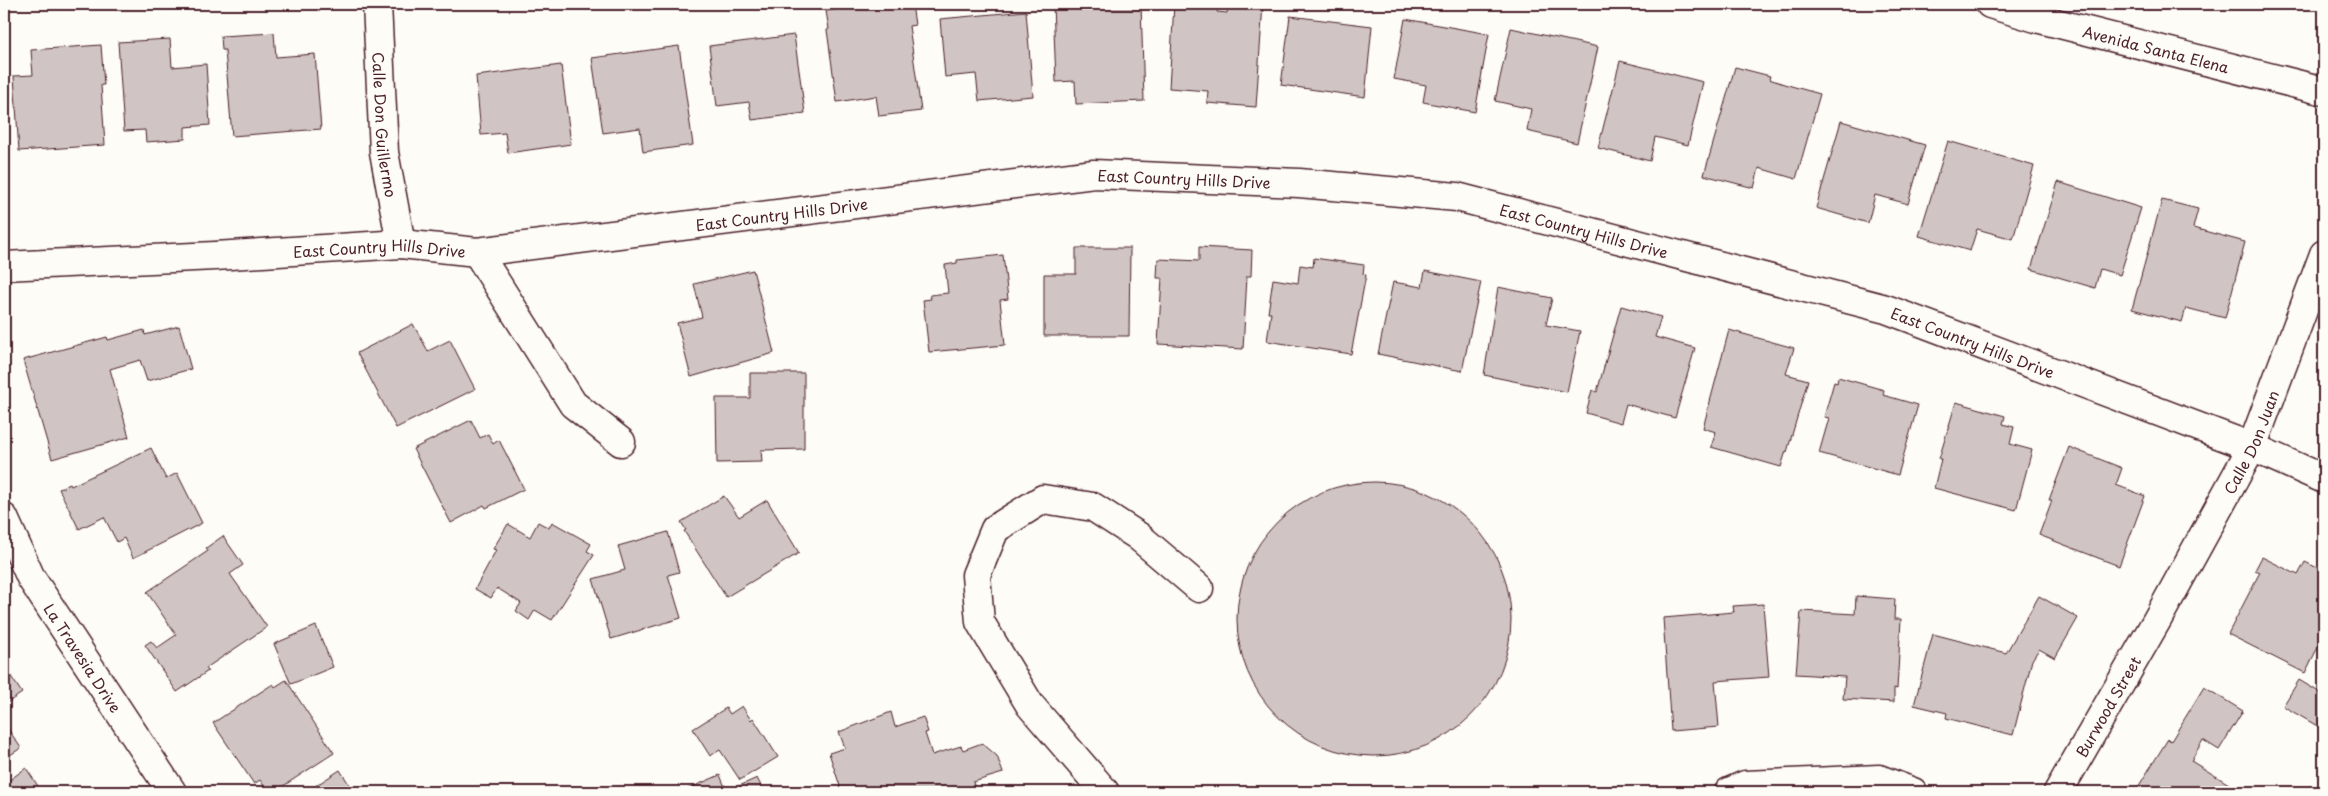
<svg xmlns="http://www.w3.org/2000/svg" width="2328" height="796" viewBox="0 0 2328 796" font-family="'Playpen Sans',sans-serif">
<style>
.building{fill:#d0c5c4;stroke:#4a1f2b}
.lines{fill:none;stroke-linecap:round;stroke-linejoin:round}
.minor-casing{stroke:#4a1f2b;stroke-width:31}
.minor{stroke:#fdfcf7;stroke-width:28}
.labels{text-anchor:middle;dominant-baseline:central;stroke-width:5;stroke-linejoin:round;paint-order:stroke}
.street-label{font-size:15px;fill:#4a1f2b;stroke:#fdfcf7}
</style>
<rect width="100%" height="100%" fill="#fdfcf7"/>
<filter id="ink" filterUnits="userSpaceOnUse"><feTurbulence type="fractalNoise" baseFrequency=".02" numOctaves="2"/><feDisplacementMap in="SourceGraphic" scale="10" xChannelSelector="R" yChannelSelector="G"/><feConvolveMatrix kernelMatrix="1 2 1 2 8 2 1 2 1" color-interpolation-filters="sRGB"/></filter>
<g filter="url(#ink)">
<path class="building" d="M876 4H912L915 25 909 26 921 111 879 116 876 96 837 102 827 30 829 29 826 11Z
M1053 4H1141L1144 101 1076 104 1075 81 1056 82Z
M1174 4H1218L1217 12 1227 13 1228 4H1263L1256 107 1207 103 1208 91 1169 88Z
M1026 11 1033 96 979 101 976 74 945 77 940 19Z
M1290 16 1372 26 1365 97 1281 85Z
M1405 19 1489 34 1475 112 1423 102 1426 85 1394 79Z
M1511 28 1598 47 1577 143 1527 131 1531 109 1495 101Z
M274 33 276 57 315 54 321 129 232 136 225 50H222L221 36Z
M794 35 805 113 752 120 749 102 717 106 709 46Z
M170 39 172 67 206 64 210 125 185 127V139L146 142 145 130 124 131 118 42Z
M101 45 104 85H101L105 145 19 151 14 76 33 75 31 50Z
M679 46 693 145 643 152 640 128 603 133 592 58Z
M1620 61 1703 82 1688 145 1655 137 1650 161 1598 148Z
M561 65 571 144 508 153 505 133 481 135 476 76Z
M1735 67 1770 76 1769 79 1784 84 1820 94 1796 179 1759 168 1754 188 1704 175Z
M1841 121 1925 145 1908 204 1875 195 1868 223 1816 208Z
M1948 141 2034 166 2013 239 1977 229 1970 251 1919 236Z
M2058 182 2141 208 2120 275 2100 269 2095 288 2031 269Z
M2162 200 2198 209 2193 228 2245 242 2225 318 2186 308 2182 322 2132 309Z
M1199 247 1252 250 1251 276H1247L1243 349 1158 344 1162 278H1157L1158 259 1199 261Z
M1076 248H1130L1129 336H1044V274H1076Z
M1003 255 1008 299 1000 300 1005 345 929 352 923 300 931 299 930 295 948 293 945 265 957 263V260Z
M1314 258 1364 265 1363 274 1366 275 1351 354 1267 341 1271 313H1268L1273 279 1298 283 1300 265 1313 267Z
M753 270 774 353 691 377 677 323 702 317 694 284Z
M1425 271 1481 282 1462 371 1378 354 1393 282 1422 287Z
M1498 287 1552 298 1546 325 1580 331 1567 392 1484 375Z
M1621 306 1661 317 1655 337 1695 348 1675 418 1626 404 1621 423 1586 413 1592 390 1597 392Z
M413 324 428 351 450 340 475 389 396 428 357 353Z
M179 326 191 369 147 381 140 360 110 369 129 437 52 459 23 360 107 337 108 340 144 330 145 335Z
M1729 330 1794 348 1786 374 1808 380 1787 452 1786 451 1781 467 1711 447 1716 432 1703 428Z
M750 373H804V449L761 450 762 462 717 463 716 398H750Z
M1838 377 1884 390 1883 395 1918 405 1898 475 1819 453 1829 418 1824 417 1834 382 1837 383Z
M1956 402 2005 416 2003 424 2014 427 2010 444 2032 450 2016 510 1934 488 1941 459H1939Z
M471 420 480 438 488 434 493 444 499 440 524 489 486 508 484 505 451 523 413 449Z
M2069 447 2122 468 2116 485 2145 496 2119 566 2039 535 2052 500H2049Z
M151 448 166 479 177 473 202 523 133 558 124 538 117 542 104 517 79 529 59 489 70 484 71 486Z
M1237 619a137 137 0 1 1 274 0a137 137 0 1 1-274 0Z
M724 496 739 517 767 500 799 553 726 597 684 531 686 530 681 522Z
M538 522 549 528 552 522 591 544 587 551 594 555 552 620 535 610 529 620 516 611 521 603 497 588 491 598 475 589 496 550 493 549 508 524 530 537Z
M668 532 679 572 668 575 681 618 611 639 593 579 625 570 618 546Z
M223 536 243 565 230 574 267 627 206 668 208 671 177 692 145 645 151 641 157 648 176 635 147 592 208 551 206 548Z
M2262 557 2298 575 2305 562 2324 571V635L2305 673 2228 634 2260 572 2255 570Z
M1856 596 1895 599 1894 619H1901L1897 689 1894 688V702L1843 699 1845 677 1796 674 1801 611 1855 614Z
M2039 596 2078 618 2055 658 2039 649 2032 660 2013 735 1946 718 1947 713 1914 705 1933 634 2006 653Z
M1763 604 1769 677 1715 681 1719 727 1671 731 1663 618 1734 612 1733 606Z
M316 626 333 667 291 684 274 644Z
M4 666 22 693 4 705Z
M286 680 334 753 274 792H268L260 780 254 784 213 723 273 684 275 687Z
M2299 680 2324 695V719L2319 727 2283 706Z
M2204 687 2243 711 2219 750 2203 740 2191 761 2242 792H2135L2168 739 2171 741Z
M742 706 751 720 753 718 778 757 740 780 720 750 710 756 693 729 726 708 730 714Z
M891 712 895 727 923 717 928 732 925 733 932 755 961 746 963 750 982 743 997 756 1003 773 973 782 975 789 965 792H842L829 753 845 748 839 732Z
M4 723 21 748 4 759Z
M26 768 42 792H4V784Z
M340 770 354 792H306Z
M720 775 727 792H681Z
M757 778 764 792H739L737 787Z"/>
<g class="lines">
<g class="minor-casing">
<g id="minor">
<path id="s1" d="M377 4 384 152 401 244"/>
<path id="s2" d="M1990 4 2036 18 2324 91"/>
<path d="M477 252 573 404 621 442"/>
<path id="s3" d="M4 266 215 256 401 244 477 252 1094 174 1299 183 1457 197 1886 309 2252 447 2324 479"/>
<path id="s4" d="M4 518 31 578 172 792"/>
<path d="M1105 792 1030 705 980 622 976 575 995 529 1043 499 1093 507 1138 536 1199 588"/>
<path d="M1729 792 1745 785 1879 779 1913 792"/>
<path id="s5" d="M2058 792 2157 620 2252 447 2324 254"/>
</g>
</g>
<use href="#minor" class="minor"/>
</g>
</g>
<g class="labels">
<g class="street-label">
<text stroke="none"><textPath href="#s2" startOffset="172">Avenida Santa Elena</textPath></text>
<text stroke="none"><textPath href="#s1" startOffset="121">Calle Don Guillermo</textPath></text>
<text stroke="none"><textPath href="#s3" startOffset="1186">East Country Hills Drive</textPath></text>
<text stroke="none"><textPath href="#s3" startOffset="781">East Country Hills Drive</textPath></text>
<text stroke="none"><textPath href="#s3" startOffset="1591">East Country Hills Drive</textPath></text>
<text stroke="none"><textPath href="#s3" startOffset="376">East Country Hills Drive</textPath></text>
<text stroke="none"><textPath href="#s3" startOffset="1996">East Country Hills Drive</textPath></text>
<text stroke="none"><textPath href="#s5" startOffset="400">Calle Don Juan</textPath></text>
<text stroke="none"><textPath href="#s4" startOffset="161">La Travesia Drive</textPath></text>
<text stroke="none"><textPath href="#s5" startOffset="99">Burwood Street</textPath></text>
</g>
</g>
<rect width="2328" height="796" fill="none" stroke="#fdfcf7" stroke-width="20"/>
<rect x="10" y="10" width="2308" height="776" fill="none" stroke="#4a1f2b" stroke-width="2" filter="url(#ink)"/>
</svg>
